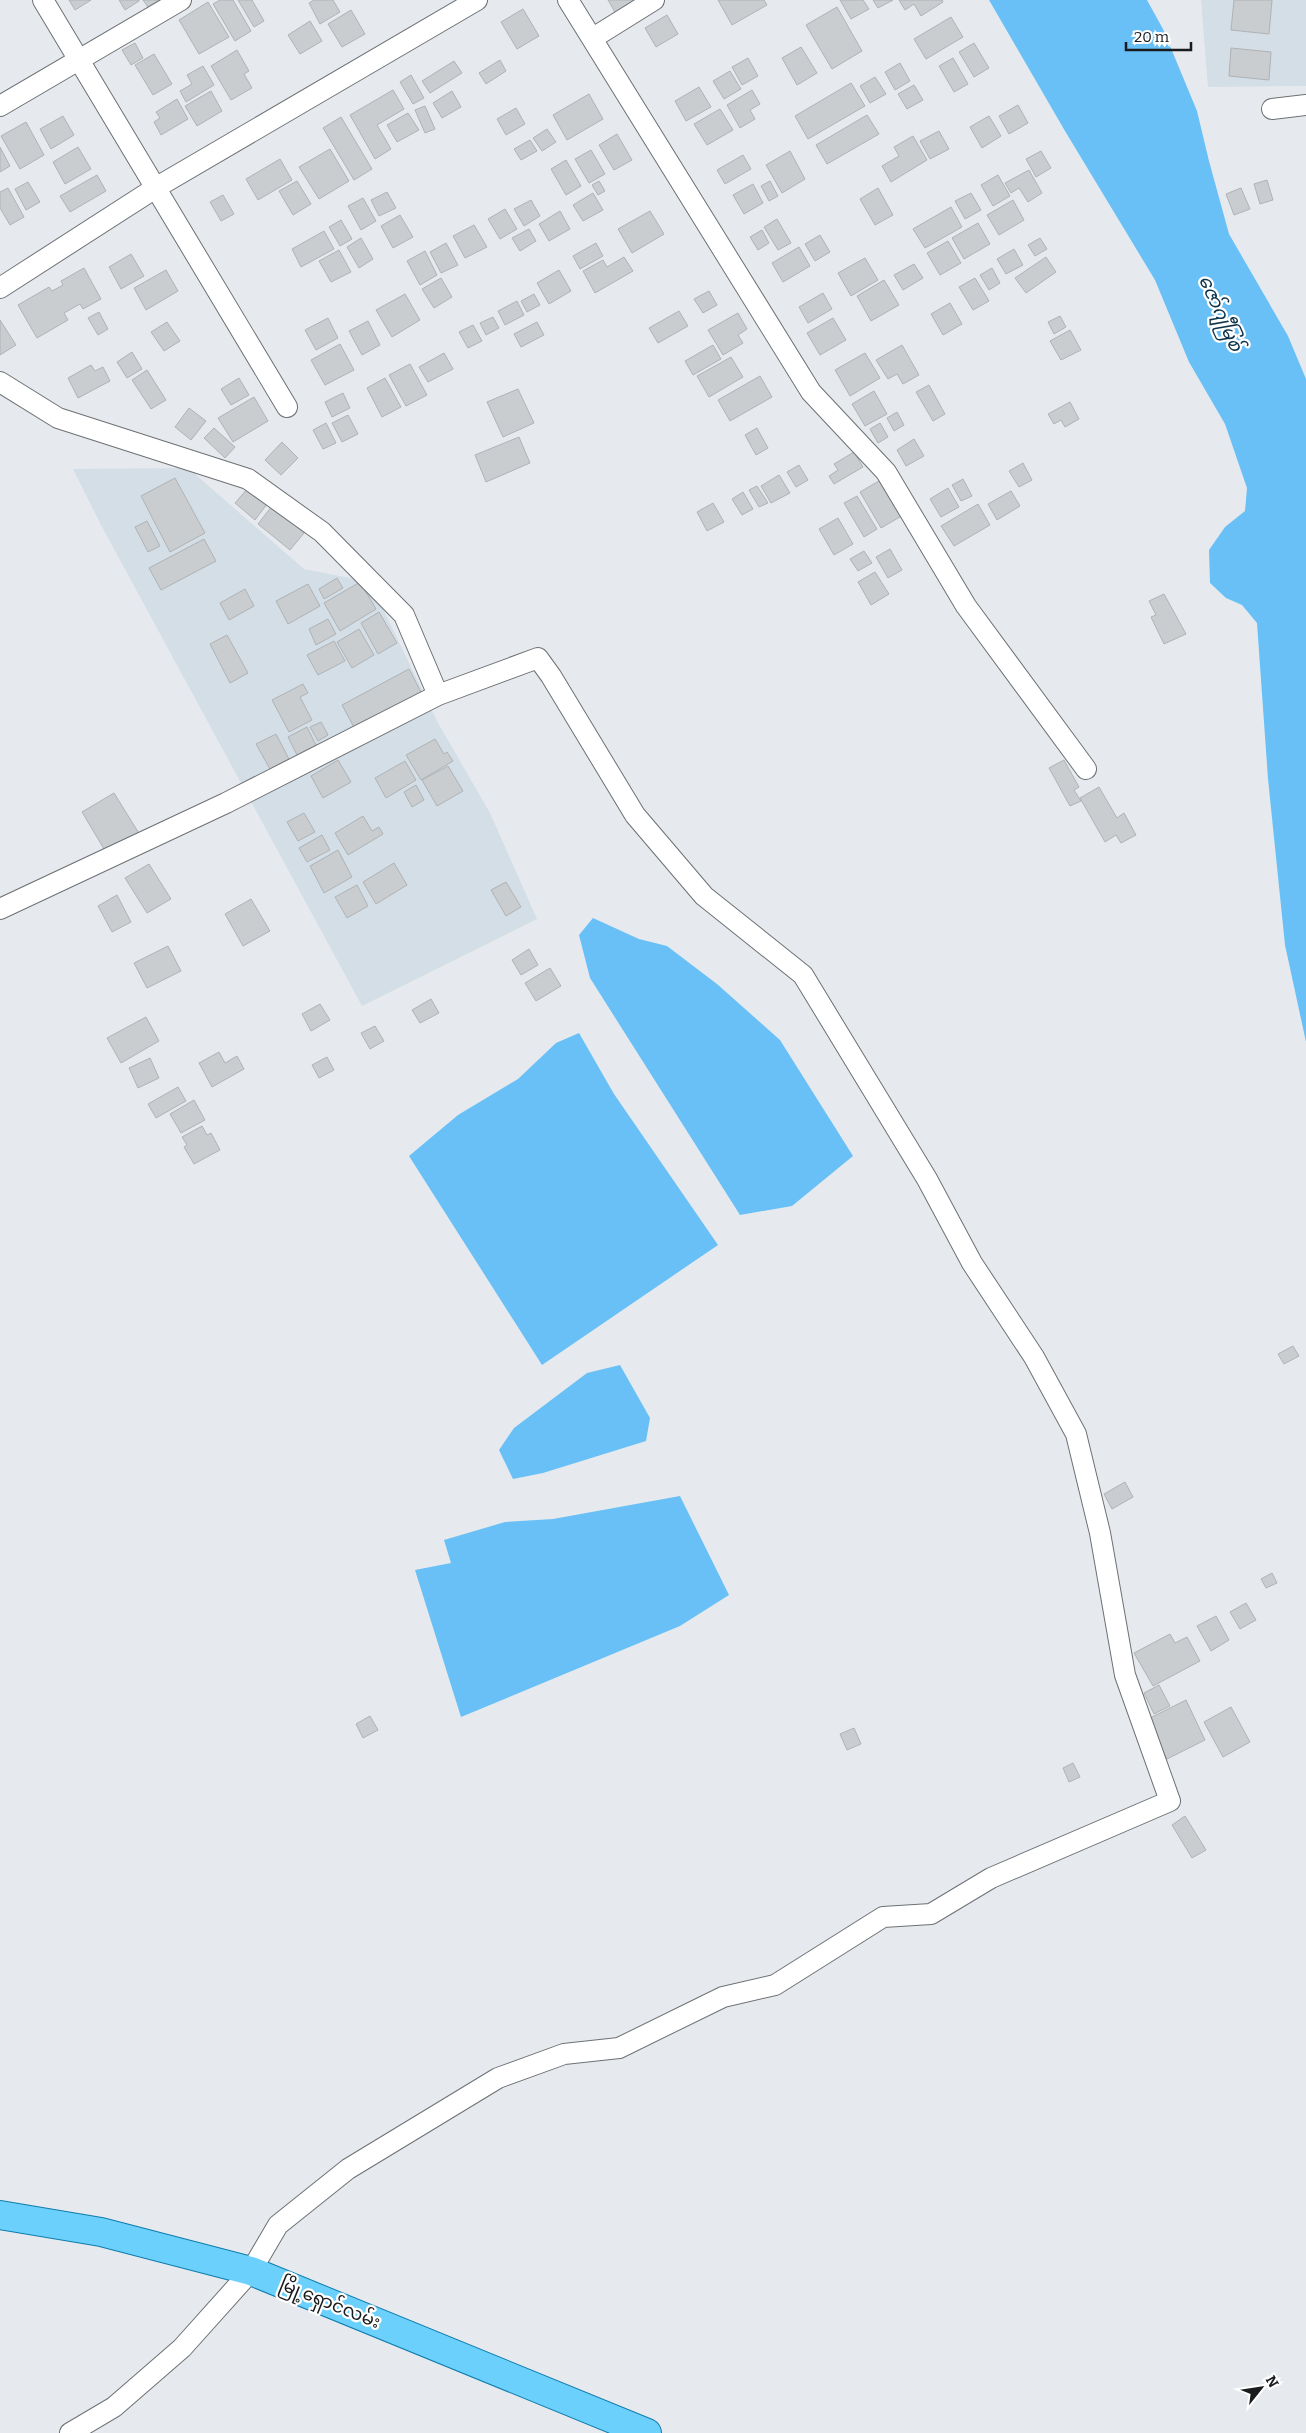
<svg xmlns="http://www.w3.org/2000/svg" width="1306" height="2433" viewBox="0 0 1306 2433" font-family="Bitter,'Noto Sans Myanmar',serif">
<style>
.built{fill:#d3dee6}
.water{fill:#68c0f7}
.building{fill:#c9cdd0;stroke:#afb3b6}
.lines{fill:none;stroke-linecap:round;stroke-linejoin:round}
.street-casing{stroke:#6d7174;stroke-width:22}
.primary-casing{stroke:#0f7cad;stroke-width:30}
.street{stroke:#fff;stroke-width:20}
.primary{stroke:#6cd0fd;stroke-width:28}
.labels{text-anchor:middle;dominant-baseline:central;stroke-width:4.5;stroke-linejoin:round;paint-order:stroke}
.street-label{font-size:18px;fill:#191b1c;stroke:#fff}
.water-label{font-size:19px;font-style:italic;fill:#0d344a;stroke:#fff}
</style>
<rect width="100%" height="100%" fill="#e6eaee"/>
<path class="built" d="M1201 0H1306V86L1208 87Z
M188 468 304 569 370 582 438 723 490 813 537 919 362 1006 101 525 73 469Z"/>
<path class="water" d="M989 0H1147L1163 29 1197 111 1209 161 1229 234 1288 336 1306 379V1042L1285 945 1268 779 1257 623 1242 605 1226 598 1210 583 1209 550 1225 527 1245 511 1247 488 1225 424 1189 362 1155 280 1065 131Z
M593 918 639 939 667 946 717 984 780 1040 853 1156 792 1206 740 1215 590 978 579 935Z
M579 1033 614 1094 718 1245 542 1365 409 1156 458 1115 518 1079 556 1043Z
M620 1365 650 1418 646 1441 543 1473 513 1479 499 1450 514 1428 587 1373Z
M680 1496 729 1595 680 1626 461 1717 415 1570 451 1563 444 1540 505 1522 553 1519Z"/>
<path class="building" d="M69 0H91L75 10Z
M119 0H139V1L125 10Z
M143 0H159L148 7Z
M220 0H233L251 31 235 41 213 4Z
M238 0H252L264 21 254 27Z
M314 0H333L340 12 320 24 309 3Z
M608 0H640L616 14Z
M718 0H764L767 5 732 25Z
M840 0H863L869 9 851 19Z
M873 0H893L878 8Z
M899 0H942L943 2 921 16 914 4 905 10Z
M1234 0H1272L1269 34 1231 30Z
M208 2 229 37 199 54 179 20Z
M837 7 862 51 832 69 806 25Z
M523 9 539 36 517 49 501 22Z
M351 10 365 34 342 47 328 24Z
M667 15 678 34 656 47 645 28Z
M951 17 963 37 926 59 914 39Z
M310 21 322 41 300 54 288 35Z
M135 43 143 58 131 65 122 50Z
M974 43 989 68 974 77 959 52Z
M801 47 817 73 797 85 782 58Z
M1231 48 1271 52 1269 80 1229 76Z
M237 50 249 71 244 74 252 88 231 100 211 66Z
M154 54 172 84 153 95 135 65Z
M748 58 758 76 742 85 732 67Z
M953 58 968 84 954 92 939 66Z
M500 60 506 71 486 84 479 73Z
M454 61 462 73 430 93 422 81Z
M900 63 910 81 895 90 885 72Z
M203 66 214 85 186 102 180 91 192 84 187 75Z
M730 71 741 89 724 99 713 81Z
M411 75 424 98 413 104 400 82Z
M875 77 886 94 870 103 860 86Z
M851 83 865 106 808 139 795 116Z
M914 85 923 100 907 109 898 94Z
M699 87 711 107 686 121 675 101Z
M393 90 404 109 377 125 391 149 375 159 350 115Z
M752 90 760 104 750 110 755 119 740 128 727 105Z
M211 91 222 111 197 126 185 106Z
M452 91 461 107 442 118 433 103Z
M589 94 603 119 567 140 553 115Z
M177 99 188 119 161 135 154 122 160 118 156 112Z
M1018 105 1028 123 1009 134 999 116Z
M425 106 435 129 425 133 415 110Z
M516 108 525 124 506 135 497 119Z
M720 109 733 130 707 145 694 124Z
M408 113 419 130 397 142 387 125Z
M867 115 879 134 827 164 816 145Z
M63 116 74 135 51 149 40 129Z
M989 116 1001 136 982 148 970 127Z
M341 117 372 169 354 180 323 128Z
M26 122 44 155 20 169 1 136Z
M547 129 556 142 542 151 533 138Z
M939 131 949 149 930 159 920 141Z
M617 134 632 160 614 170 599 145Z
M913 136 927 160 891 182 882 166 899 156 894 147Z
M530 140 537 151 521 160 514 149Z
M0 147 10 166 0 172Z
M78 147 91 169 65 184 53 162Z
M330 149 349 181 319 199 299 167Z
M591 150 605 174 589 183 575 159Z
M790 151 805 179 782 193 766 165Z
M1041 151 1051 168 1036 177 1026 159Z
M743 155 751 169 725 184 717 170Z
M280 159 292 180 258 200 246 179Z
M566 160 581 186 566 195 551 169Z
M1029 170 1042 193 1028 202 1019 188 1011 193 1005 183Z
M97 175 106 191 70 212 60 196Z
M998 175 1010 196 993 206 981 185Z
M1267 180 1273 200 1260 204 1254 184Z
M297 181 311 204 293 215 279 191Z
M599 181 605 191 598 195 592 185Z
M770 181 778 196 769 201 761 186Z
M28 182 40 202 26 210 15 189Z
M753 184 763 203 744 214 733 195Z
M8 188 24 217 10 225 0 208V192Z
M878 188 893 215 875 225 860 199Z
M1241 188 1250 209 1234 215 1226 194Z
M387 192 396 208 379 216 371 200Z
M593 193 603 210 583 221 573 205Z
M971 193 981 210 965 219 955 201Z
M223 195 234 214 221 221 210 202Z
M363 198 376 221 361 230 348 206Z
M531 200 540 216 524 226 514 209Z
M1013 200 1024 220 999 235 987 215Z
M951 207 962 227 925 248 913 229Z
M505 209 517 229 500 239 488 219Z
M560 211 570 229 549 241 539 224Z
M650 211 664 234 632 253 618 229Z
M400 215 413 237 393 248 381 226Z
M777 219 791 243 778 250 764 227Z
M341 220 352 239 340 246 329 227Z
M978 223 990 244 964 259 952 238Z
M474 225 487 247 465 258 453 236Z
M529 229 536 241 520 251 512 238Z
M762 230 769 243 758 250 750 237Z
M324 231 334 249 301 267 292 249Z
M820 235 830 252 815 261 805 244Z
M361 238 373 259 359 268 347 247Z
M1040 238 1047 249 1035 256 1028 245Z
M948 241 961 263 940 275 927 253Z
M446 243 458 265 441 273 430 252Z
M596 243 603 256 580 269 573 256Z
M799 247 810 266 783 282 772 263Z
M1014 249 1023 265 1006 274 997 259Z
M339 250 351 272 331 282 319 261Z
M425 251 437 275 420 285 407 261Z
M131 254 144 276 121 289 109 267Z
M624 257 633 271 595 293 583 271 603 260 607 267Z
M1046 257 1056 272 1026 293 1015 278Z
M865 258 878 280 851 296 838 273Z
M914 264 923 278 903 290 894 275Z
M84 268 101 299 83 309 80 304 64 313 68 320 37 338 18 305 49 287 52 291 63 285 61 281Z
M992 268 1000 283 989 290 980 275Z
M166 270 178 291 146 310 134 288Z
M559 270 571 291 549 304 537 283Z
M441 278 452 297 434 308 422 289Z
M975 278 989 301 973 310 959 287Z
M884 280 899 305 871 321 857 296Z
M709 291 717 305 703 313 694 299Z
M823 293 832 309 808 323 799 307Z
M405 294 420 320 392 337 376 310Z
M534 294 540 305 527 312 521 301Z
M517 301 524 315 505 325 498 311Z
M950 303 962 324 943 335 931 314Z
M679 311 688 326 658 343 649 328Z
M99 312 108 329 98 335 88 318Z
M738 313 747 329 738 335 743 343 723 355 708 330Z
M1060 316 1066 327 1054 334 1048 322Z
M493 317 499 328 486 335 480 323Z
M328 318 338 338 316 350 305 330Z
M833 318 846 340 820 355 807 333Z
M0 320 16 345 0 355Z
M368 321 380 345 362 355 349 331Z
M167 322 180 341 164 351 151 332Z
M537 322 544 335 521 347 514 334Z
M473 325 482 341 468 348 459 332Z
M1070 330 1081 350 1061 360 1050 341Z
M340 344 354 370 325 385 311 360Z
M713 345 721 359 693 375 685 361Z
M902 345 919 375 903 384 897 374 888 379 876 360Z
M132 352 142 369 127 378 117 362Z
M444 353 453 369 428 382 419 367Z
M865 353 880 378 850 396 835 370Z
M731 357 743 377 709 397 697 376Z
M410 364 427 395 406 406 389 375Z
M91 365 95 371 103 367 110 381 78 398 68 378Z
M147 370 166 400 151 409 132 380Z
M760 376 772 397 730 421 718 400Z
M239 378 249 395 231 405 221 389Z
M385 378 401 407 382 417 367 388Z
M929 385 945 414 933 421 916 392Z
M518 389 534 423 503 437 487 402Z
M874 391 887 414 865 426 852 404Z
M343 393 350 408 332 417 325 402Z
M254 397 268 421 233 442 218 418Z
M1070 402 1079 419 1065 427 1061 420 1054 424 1048 414Z
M189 408 206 421 191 440 175 427Z
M897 412 904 425 894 431 887 418Z
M348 415 358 434 342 442 332 423Z
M326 423 336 443 323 449 313 430Z
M880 423 888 437 878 443 870 429Z
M214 428 235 447 225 458 204 438Z
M757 428 768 448 756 455 745 435Z
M519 437 530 463 486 482 475 455Z
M914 439 924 456 906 466 897 450Z
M282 442 298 458 281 475 265 460Z
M854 452 863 467 834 484 829 476 838 470 834 464Z
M1023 463 1032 480 1019 487 1009 471Z
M799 465 808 480 796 487 787 472Z
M779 475 790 493 771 503 761 486Z
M175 478 205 533 170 552 141 496Z
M884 478 905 514 881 528 860 492Z
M963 479 972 496 961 501 952 485Z
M757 486 768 503 759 507 749 490Z
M248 488 267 504 255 520 235 503Z
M948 488 959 507 941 517 930 499Z
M1011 491 1020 506 997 520 988 504Z
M743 492 753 509 742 515 732 499Z
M857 496 877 529 864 537 844 503Z
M713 503 724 522 707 531 697 512Z
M978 504 990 525 954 546 941 526Z
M272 506 304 533 290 550 258 524Z
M838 518 853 544 834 555 819 529Z
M147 521 160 546 148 552 135 527Z
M204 539 216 561 161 590 149 568Z
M890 549 902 570 888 578 876 557Z
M864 551 872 563 858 571 850 559Z
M875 572 889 594 871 605 858 582Z
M337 578 343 588 324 599 319 589Z
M360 582 376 609 340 631 324 603Z
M308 584 320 606 288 624 276 601Z
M245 589 254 606 229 620 220 603Z
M1164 594 1186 634 1164 644 1151 617 1156 615 1149 601Z
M379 612 397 643 378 654 361 623Z
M328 619 336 634 316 645 309 629Z
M359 629 374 655 352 668 337 642Z
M227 635 248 673 230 683 210 644Z
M334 641 345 661 318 675 307 655Z
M409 669 422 694 355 729 342 705Z
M303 684 308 693 300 697 312 720 289 732 272 700Z
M321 722 328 735 318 741 310 727Z
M307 727 316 745 297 755 288 737Z
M276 734 289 759 270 769 256 744Z
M435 739 444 754 447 752 453 761 421 780 406 755Z
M338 760 351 782 323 798 311 776Z
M1064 760 1079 787 1074 790 1081 801 1070 806 1049 768Z
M405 761 416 780 386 798 375 778Z
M448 766 463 791 437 806 422 780Z
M416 785 424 800 412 807 404 792Z
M1099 787 1117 818 1124 813 1136 835 1121 843 1116 835 1105 842 1080 798Z
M114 793 140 835 107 854 82 812Z
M304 813 315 832 298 841 287 822Z
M363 816 372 831 379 827 383 834 348 855 335 833Z
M322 835 330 850 307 862 299 848Z
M338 850 352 877 324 893 310 866Z
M394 863 407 885 376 904 363 882Z
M149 864 171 899 147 913 125 878Z
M506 882 521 907 506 916 491 890Z
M357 885 368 906 347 918 335 897Z
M117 895 131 922 112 932 98 906Z
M251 899 270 931 243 946 225 914Z
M168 946 181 971 147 988 134 963Z
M529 949 538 965 521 975 512 960Z
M550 968 561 986 536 1001 525 983Z
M431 999 439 1013 420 1023 412 1010Z
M320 1004 330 1020 311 1031 302 1014Z
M146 1017 159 1041 121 1063 107 1038Z
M375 1026 384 1041 370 1049 361 1033Z
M219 1052 225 1063 237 1056 244 1069 212 1087 199 1063Z
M327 1057 334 1070 319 1078 312 1065Z
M150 1058 159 1078 138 1088 129 1068Z
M178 1087 186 1101 156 1118 148 1104Z
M194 1100 205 1120 181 1133 170 1114Z
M202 1126 207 1135 211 1133 220 1150 194 1164 184 1147 187 1145 182 1137Z
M1293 1346 1299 1356 1284 1364 1278 1354Z
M1125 1482 1133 1497 1112 1509 1104 1494Z
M1272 1573 1277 1583 1266 1588 1261 1579Z
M1246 1603 1256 1620 1240 1629 1230 1612Z
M1216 1616 1229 1640 1211 1651 1197 1626Z
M1170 1634 1175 1643 1187 1637 1200 1661 1153 1686 1134 1653Z
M1159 1685 1170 1706 1154 1714 1144 1693Z
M1186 1700 1205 1740 1167 1759 1148 1719Z
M1231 1707 1250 1742 1223 1757 1204 1722Z
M370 1716 378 1730 363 1738 356 1724Z
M854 1728 861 1744 847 1750 840 1734Z
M1073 1763 1080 1777 1069 1782 1063 1768Z
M1185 1816 1206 1850 1192 1858 1172 1825Z"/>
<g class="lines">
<g class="street-casing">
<path id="street" d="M43 0 287 407
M568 0 811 392 886 472 966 606 1086 769
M593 38 654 0
M0 106 181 0
M1272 109 1306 105
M0 288 157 187 477 0
M0 382 58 418 248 479 322 532 404 615 438 695
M0 909 226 803 438 695 538 658 551 676 635 815 704 896 803 975 927 1179 972 1263 1034 1357 1076 1434 1100 1533 1125 1675 1170 1801 991 1878 931 1914 883 1917 775 1985 723 1997 619 2048 564 2054 498 2078 348 2169 278 2225 251 2271 182 2348 114 2407 70 2433"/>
</g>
<g class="primary-casing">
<path id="primary" d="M0 2215 101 2232 251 2271 647 2433"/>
</g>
<use href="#street" class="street"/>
<use href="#primary" class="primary"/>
</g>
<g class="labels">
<g class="street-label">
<text transform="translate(330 2303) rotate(22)">မြို့ရှောင်လမ်း</text>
</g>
<g class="water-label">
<text transform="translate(1221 313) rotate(66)">ဇော်ဂျီမြစ်</text>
</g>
</g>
<g transform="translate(1261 2388) rotate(60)" stroke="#ffffff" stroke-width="4" paint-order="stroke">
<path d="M0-4L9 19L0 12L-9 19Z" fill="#191b1c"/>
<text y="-8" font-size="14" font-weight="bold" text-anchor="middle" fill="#191b1c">N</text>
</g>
<path d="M1126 42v8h65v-8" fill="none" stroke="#191b1c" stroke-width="2.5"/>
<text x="1134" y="42" font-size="15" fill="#191b1c" stroke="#ffffff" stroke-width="4" paint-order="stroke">20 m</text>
</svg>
